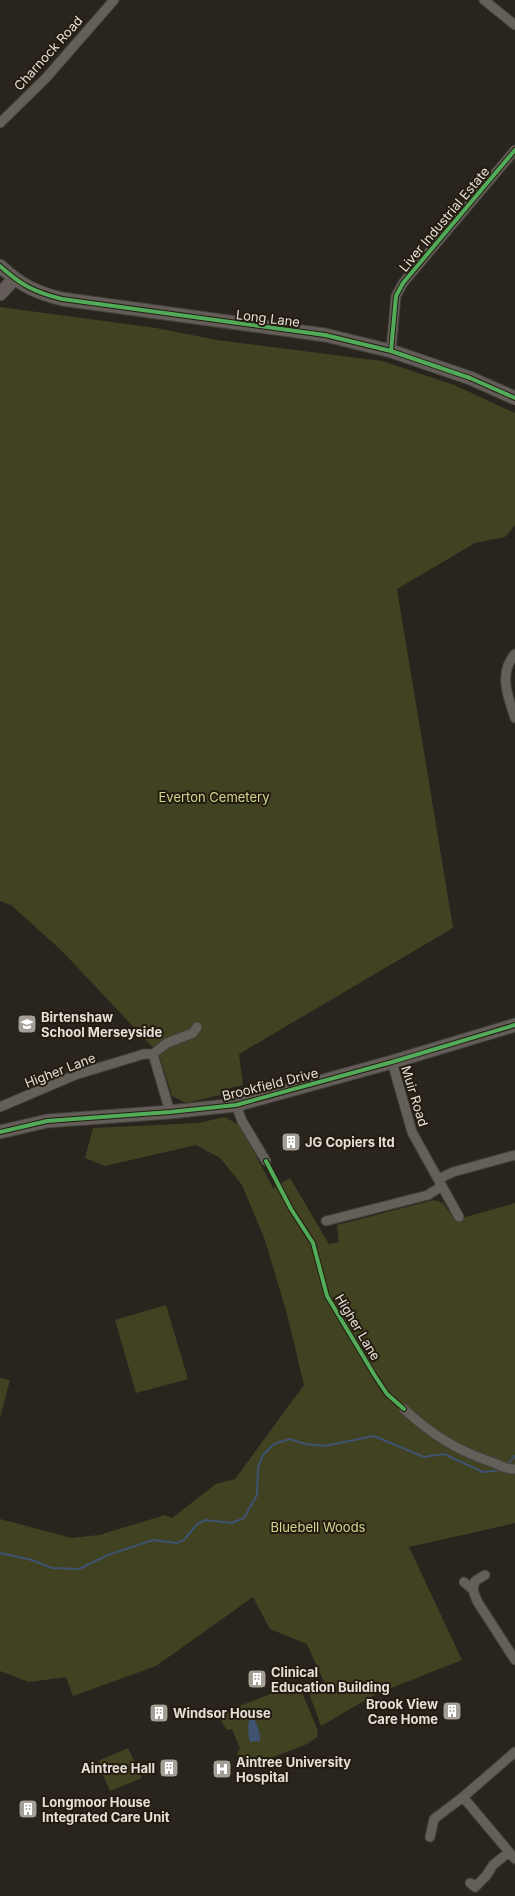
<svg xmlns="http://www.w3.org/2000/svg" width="515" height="1896" viewBox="0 0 515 1896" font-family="Inter,sans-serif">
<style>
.green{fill:#414221}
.water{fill:#3f5270}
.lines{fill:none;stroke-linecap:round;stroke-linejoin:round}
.stream{stroke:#3f5270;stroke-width:2}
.street-casing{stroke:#43403a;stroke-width:11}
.secondary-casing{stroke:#43403a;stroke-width:15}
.street{stroke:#63605a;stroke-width:9}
.secondary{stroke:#635c58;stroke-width:13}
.cycleway-casing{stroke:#241c10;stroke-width:6}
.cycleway{stroke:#51ab58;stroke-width:4}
.labels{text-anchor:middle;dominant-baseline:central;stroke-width:4;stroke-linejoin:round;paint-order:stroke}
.street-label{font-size:13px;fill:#e4dfd7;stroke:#241c10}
.park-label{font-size:13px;fill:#d0d58e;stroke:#241c10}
.poi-label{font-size:13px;font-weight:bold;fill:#e4dfd7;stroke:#241c10;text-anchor:start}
</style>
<rect width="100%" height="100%" fill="#29251e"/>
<path class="green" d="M0 307 156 328 217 340 382 361 454 385 515 413V525L505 537 475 543 397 589 453 928 239 1054 243 1085 230 1088 225 1094 186 1103 172 1096 159 1054 62 951 11 905 0 901Z
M225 1117 240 1126 273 1188 290 1178 329 1244 339 1242 337 1225 434 1200 443 1203 455 1220 515 1203V1523L409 1547 462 1660 376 1694 321 1726 309 1693 325 1684 307 1644 270 1629 253 1597 156 1666 73 1696 66 1677 29 1682 0 1671V1519L72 1538 99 1535 165 1515 172 1518 216 1484 235 1479 304 1385 287 1314 265 1240 242 1185 220 1158 196 1145 105 1166 85 1158 93 1128 198 1123Z
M166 1305 188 1379 136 1393 115 1320Z
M0 1378 10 1380 0 1418Z
M293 1685H299L318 1731 317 1737 307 1744 253 1765 239 1759 237 1753 240 1748 232 1729 228 1730C223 1726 220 1719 222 1713Z
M128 1748 142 1778 110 1791 98 1763 100 1760Z"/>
<path class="water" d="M253 1718C257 1722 261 1735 260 1741L250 1742C248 1738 248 1723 249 1719Z"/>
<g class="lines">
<path class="stream" d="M506 1466 515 1456
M0 1553 32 1560 52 1568 79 1569 108 1555 153 1540 177 1543 184 1540 197 1524 205 1520 232 1523 244 1518 257 1495 258 1467 263 1455 274 1444 290 1439 305 1444 324 1446 374 1436 424 1457 444 1454 483 1472 502 1470"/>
<g class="street-casing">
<path id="street" d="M484 0 515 25
M0 123 46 78 114 0
M391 351 396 296 403 283 515 150
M515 654C498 673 508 697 515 718
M153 1054 167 1043 193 1033 197 1027
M392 1062 412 1132 459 1217
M236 1105 242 1121 266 1161
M0 1107 75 1075 144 1054H153L170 1112
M438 1179 453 1172 515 1155
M326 1221 428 1195 442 1186
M404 1409C432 1435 458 1451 494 1463 501 1466 508 1470 515 1469
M485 1575 475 1581 473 1590 477 1601 515 1660
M464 1582 473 1590
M515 1752 463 1797 515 1859
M430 1837 434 1819 463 1797
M470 1883 475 1887 486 1876 493 1865 509 1852"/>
</g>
<g class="secondary-casing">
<path id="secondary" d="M0 266C21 285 34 292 62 299L325 335 391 351 470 378 515 398
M0 294 14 279
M0 1132 47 1121 170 1112 236 1105 392 1062 515 1025"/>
</g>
<use href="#street" class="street"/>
<use href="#secondary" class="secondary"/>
<g class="cycleway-casing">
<path id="cycleway" d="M0 266C21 285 34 292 62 299L325 335 391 351 470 378 515 398
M391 351 396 296 403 283 515 150
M0 1132 47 1121 170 1112 236 1105 392 1062 515 1025
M266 1161 291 1209 313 1243 327 1296 375 1376 387 1394 404 1409"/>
</g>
<use href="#cycleway" class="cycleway"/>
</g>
<defs>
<g id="school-square" transform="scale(1)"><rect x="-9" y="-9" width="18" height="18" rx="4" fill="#a39e96" stroke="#241c10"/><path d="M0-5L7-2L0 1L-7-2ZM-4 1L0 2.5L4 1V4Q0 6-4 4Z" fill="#fff"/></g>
<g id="building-square" transform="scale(1)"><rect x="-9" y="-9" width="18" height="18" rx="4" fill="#a39e96" stroke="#241c10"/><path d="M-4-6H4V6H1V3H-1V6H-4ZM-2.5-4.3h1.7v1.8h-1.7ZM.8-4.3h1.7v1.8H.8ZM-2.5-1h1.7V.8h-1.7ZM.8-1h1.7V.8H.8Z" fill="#fff"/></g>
<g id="hospital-square" transform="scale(1)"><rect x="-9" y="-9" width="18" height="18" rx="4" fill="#a39e96" stroke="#241c10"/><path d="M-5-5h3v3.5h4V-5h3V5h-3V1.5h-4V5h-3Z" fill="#fff"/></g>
</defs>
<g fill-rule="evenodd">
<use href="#school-square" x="27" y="1024"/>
<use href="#building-square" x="291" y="1142"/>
<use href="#building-square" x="257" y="1679"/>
<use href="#building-square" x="452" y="1711"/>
<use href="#building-square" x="159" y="1713"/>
<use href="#building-square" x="169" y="1768"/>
<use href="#hospital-square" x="222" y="1769"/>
<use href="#building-square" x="28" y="1809"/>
</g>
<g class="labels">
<g class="street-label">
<text transform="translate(48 53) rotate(-48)">Charnock Road</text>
<text transform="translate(444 219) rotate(-50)">Liver Industrial Estate</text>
<text transform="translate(268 318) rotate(7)">Long Lane</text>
<text transform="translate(60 1070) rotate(-21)">Higher Lane</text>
<text transform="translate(270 1084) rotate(-14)">Brookfield Drive</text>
<text transform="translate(415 1096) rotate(73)">Muir Road</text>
<text transform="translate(358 1327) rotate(59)">Higher Lane</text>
</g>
<g class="park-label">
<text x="214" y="797">Everton Cemetery</text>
<text x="318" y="1527">Bluebell Woods</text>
</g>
<g class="poi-label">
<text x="41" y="1017">Birtenshaw<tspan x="41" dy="15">School Merseyside</tspan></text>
<text x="305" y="1142">JG Copiers ltd</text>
<text x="271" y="1672">Clinical<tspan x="271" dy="15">Education Building</tspan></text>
<text x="438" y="1704" text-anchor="end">Brook View<tspan x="438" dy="15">Care Home</tspan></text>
<text x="173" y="1713">Windsor House</text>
<text x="236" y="1762">Aintree University<tspan x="236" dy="15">Hospital</tspan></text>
<text x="155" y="1768" text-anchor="end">Aintree Hall</text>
<text x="42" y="1802">Longmoor House<tspan x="42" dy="15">Integrated Care Unit</tspan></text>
</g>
</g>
</svg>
